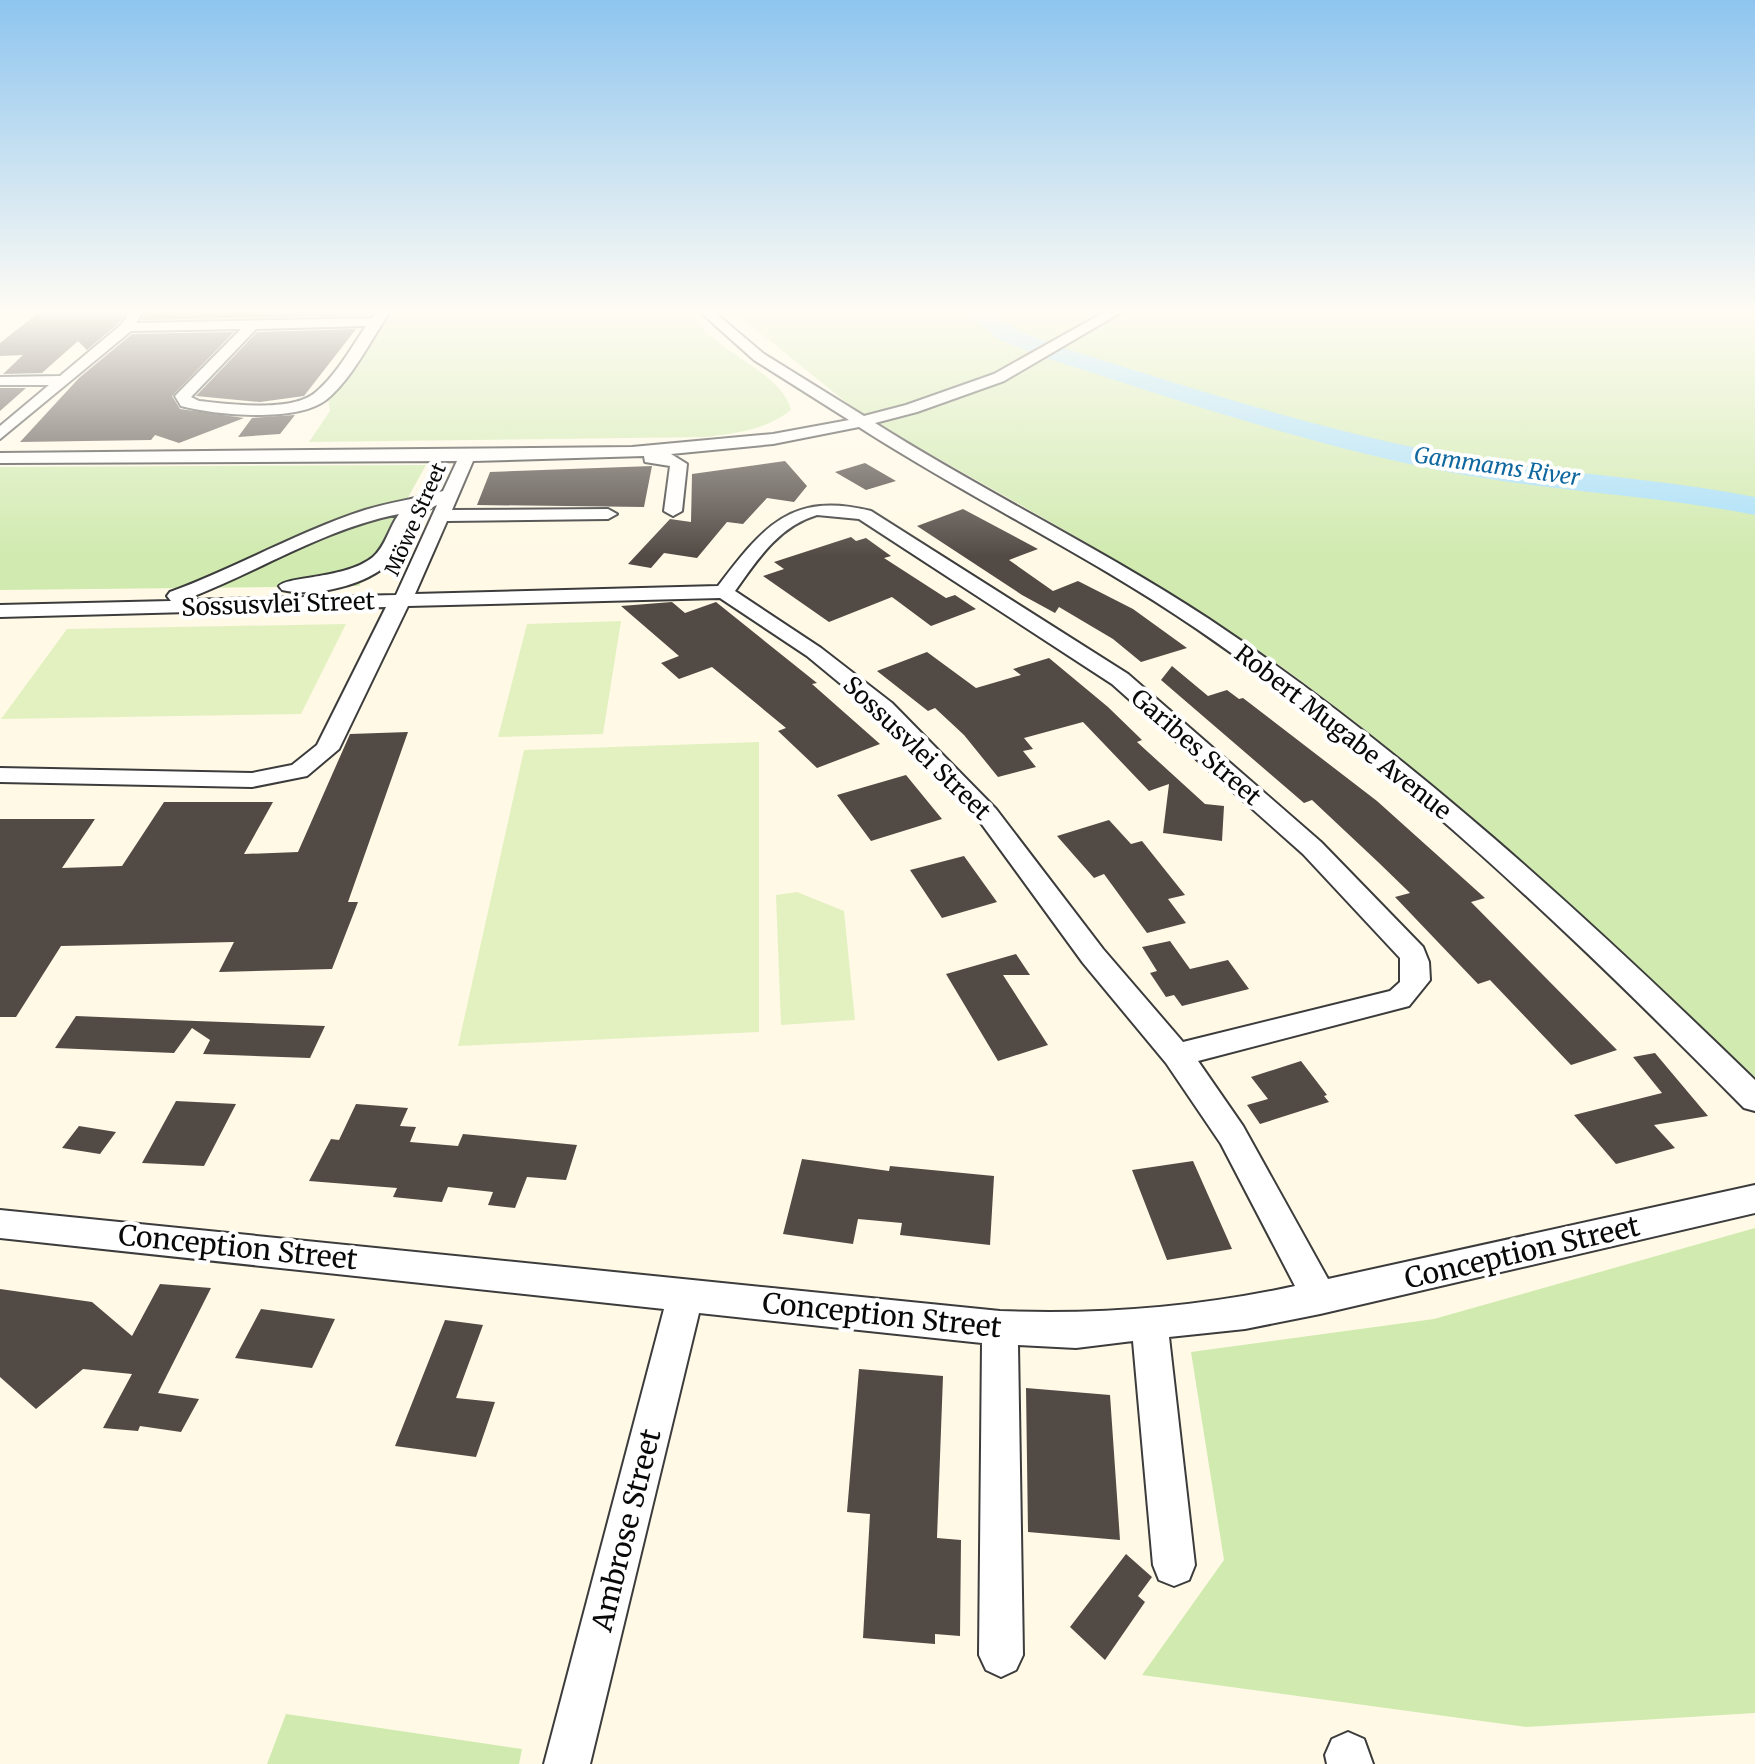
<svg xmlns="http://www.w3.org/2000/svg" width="1755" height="1764" viewBox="0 0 1755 1764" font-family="Merriweather,serif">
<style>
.green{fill:#d0eaaf}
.pitch{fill:#e3f1c1}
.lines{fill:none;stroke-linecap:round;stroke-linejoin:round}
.river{fill:#a8dff9;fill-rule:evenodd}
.building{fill:#524a45}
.minor-casing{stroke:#3c3c3c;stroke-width:4}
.minor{fill:#fff;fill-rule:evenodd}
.labels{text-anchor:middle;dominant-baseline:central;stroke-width:8;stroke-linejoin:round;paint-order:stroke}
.far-street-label{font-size:20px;fill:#090909;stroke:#fff}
.far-water-label{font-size:22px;font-style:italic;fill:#0f679f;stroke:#fff}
.street-label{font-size:24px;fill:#090909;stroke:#fff}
.near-street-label{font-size:28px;fill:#090909;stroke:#fff}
</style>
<rect width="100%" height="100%" fill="#fff9e6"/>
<path class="green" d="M393 310H687C696 320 704 330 713 338 736 359 784 379 791 410 766 430 736 433 706 437L309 442 330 411 328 398Z
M732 310H1755V1077C1609 943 1467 804 1308 686 1179 590 1035 514 895 434L847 403Z
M426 465 359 586 0 590V467Z
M1755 1228V1713L1526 1727 1142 1675 1224 1560 1191 1352 1434 1319Z
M286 1714 522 1749 519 1764H267Z"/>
<path class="pitch" d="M621 621 603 734 498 737 527 624Z
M346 624 301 714 1 719 67 629Z
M759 742V1032L458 1046 524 750Z
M797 892 844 911 855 1020 781 1025 776 895Z"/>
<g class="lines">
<path class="river" d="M963 310H990L1016 329 1054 345C1189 387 1326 433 1465 457 1562 474 1659 478 1755 497V515C1659 496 1561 492 1465 475 1320 449 1177 400 1037 355L998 339Z"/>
</g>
<path class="building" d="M42 310H127L120 322 87 350 78 341 42 373 3 374 23 355 0 356V343Z
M142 310H371L367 315 142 320 145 314Z
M356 329 304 396 260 402 196 396 257 332Z
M234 332 172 396 180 409 244 418 179 443 155 435 151 440 20 442 79 378 132 334Z
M0 388H26L0 411Z
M295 415 280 434 238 437 252 418Z
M785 461 807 486 794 502 767 498 743 524 727 522 697 558 664 553 651 568 628 564 670 519 691 522 692 474Z
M865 463 896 481 866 490 835 472Z
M652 466 644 507 477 505 490 472Z
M963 509 1038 549 1009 560 1053 591 1078 581 1133 609 1187 648 1141 662 1113 639 1059 607 1055 613 1022 595 917 526Z
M851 537 856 541 866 538 891 556 884 558 946 598 955 595 976 609 931 626 892 597 829 622 763 576 784 569 774 562Z
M672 602 685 613 716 602 817 683 812 684 880 744 817 768 778 731 786 728 712 667 679 679 661 663 679 656 621 606Z
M927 652 976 688 1021 675 1013 669 1049 658 1108 707 1142 740 1137 742 1205 804 1224 806 1222 841 1163 833 1169 784 1149 791 1083 722 1024 738 1033 749 1023 751 1036 767 998 777 964 735 935 708 928 711 877 671Z
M1172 666 1208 696 1227 690 1239 699 1243 698 1377 801 1485 898 1471 902 1617 1050 1571 1065 1490 980 1478 984 1414 917 1395 897 1410 893 1378 862 1312 800 1304 803 1161 680Z
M408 732 348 902H358L332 969 219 972 234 942 61 946 16 1017H0V819H95L62 868 122 866 164 802H273L244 854 298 852 350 734Z
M906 775 942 819 871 841 837 795Z
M1109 820 1131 844 1142 841 1185 895 1168 899 1186 923 1147 933 1104 874 1094 878 1057 836Z
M964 856 997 902 942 918 910 870Z
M1170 941 1190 969 1228 960 1249 989 1182 1006 1174 995 1166 997 1150 973 1157 971 1142 947Z
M1016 954 1030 975H1003L1048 1045 998 1061 946 974Z
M76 1016 196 1021 325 1026 310 1058 203 1054 210 1040 192 1028 174 1053 55 1048Z
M1655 1053 1708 1116 1654 1125 1675 1148 1616 1164 1574 1115 1662 1093 1633 1057Z
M1301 1061 1327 1095 1324 1096 1329 1102 1260 1124 1247 1105 1268 1099 1251 1077Z
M176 1101 236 1104 204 1166 142 1163Z
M356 1104 408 1108 400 1126 416 1127 410 1142 458 1146 463 1134 577 1145 566 1180 527 1177 515 1208 488 1205 493 1192 448 1187 442 1202 393 1197 397 1188 309 1181 331 1139 339 1140Z
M79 1126 116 1132 100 1154 62 1148Z
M802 1159 889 1171 890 1166 994 1176 990 1245 900 1235 902 1223 858 1219 853 1244 783 1234Z
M1193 1161 1232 1249 1167 1260 1132 1170Z
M160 1284 211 1288 158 1393 199 1399 181 1432 140 1426 138 1431 103 1428 132 1374 83 1369 36 1409 0 1377V1289L92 1302 132 1336Z
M261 1309 335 1319 312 1368 235 1358Z
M445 1320 483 1325 456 1398 495 1402 476 1457 395 1446Z
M859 1369 943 1376 937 1538 961 1540 960 1636 935 1634V1644L863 1638 870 1514 847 1512Z
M1026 1388 1110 1395 1120 1540 1028 1532Z
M1126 1554 1152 1577 1138 1596 1145 1602 1105 1660 1070 1627Z"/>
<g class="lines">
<g class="minor-casing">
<path id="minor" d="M137 310 142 314 136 323 372 318 378 310H391C371 339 353 378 326 400 296 423 215 415 181 406L175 396 178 393 241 329 131 331 0 439V426L49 385H0V377L60 376 122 324 130 311ZM366 326C351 348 337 374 316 392 292 413 229 404 199 401L191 397 256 329Z
M698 310H712L764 354 864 416 906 405 994 374 1108 310H1125L1004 381 917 412 875 423C984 492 1101 548 1209 619 1407 751 1585 915 1755 1080V1111L1744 1108C1574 936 1397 766 1197 629 1089 555 969 498 859 427L773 444 671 454 687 464 682 511 673 516 664 511 670 466 645 462 644 456 473 461 452 510 608 509 617 514 608 519 447 521 415 594 718 586C763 527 791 491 871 511L1128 674 1321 842 1423 947 1429 962 1430 980 1409 1006 1198 1061 1243 1126 1328 1279 1755 1185V1213L1320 1314 1245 1329 1169 1337 1195 1565 1189 1580 1174 1586 1159 1580 1153 1565 1133 1341 1076 1348 1018 1345 1023 1655 1016 1670 1001 1677 986 1670 979 1655 982 1343 699 1313 590 1764H544L664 1309 0 1238V1210L1000 1311C1099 1315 1199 1307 1295 1286L1221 1144 1166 1063 1083 963 978 819 876 713 807 656 720 598 408 606 339 749 307 776 252 787 0 782V768L252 773 292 765 317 745 386 607 0 617V605L171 601 167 596 170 592C236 568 297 532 365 510 390 502 417 499 443 491L457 461 0 463V453L632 447 773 434 849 420 754 360ZM437 505 396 595 184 600C256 573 323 529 399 514 389 527 386 546 373 557 346 579 288 576 279 586L282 590C314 598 367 585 390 562 411 540 403 519 437 505ZM817 515 859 519 1112 684 1303 854 1400 958V982L1390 991 1183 1042 1103 949 996 809 892 703 821 648 735 591C757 560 779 526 817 515Z
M1348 1732 1364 1739 1373 1764H1327L1325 1755 1332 1739Z"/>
</g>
<use href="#minor" class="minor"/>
</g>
<linearGradient id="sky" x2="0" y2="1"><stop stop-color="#8ec5ef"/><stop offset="0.56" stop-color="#fffcf4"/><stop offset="1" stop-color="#fffcf4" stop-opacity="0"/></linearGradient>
<rect width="1755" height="557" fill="url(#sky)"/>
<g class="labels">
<g class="far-street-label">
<text transform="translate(415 519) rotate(-66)">Möwe Street</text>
</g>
<g class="far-water-label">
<text transform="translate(1497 466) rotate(8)">Gammams River</text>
</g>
<g class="street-label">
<text transform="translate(278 604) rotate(-2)">Sossusvlei Street</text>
<text transform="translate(1343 732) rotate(38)">Robert Mugabe Avenue</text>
<text transform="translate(1196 747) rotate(41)">Garibes Street</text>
<text transform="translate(917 748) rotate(44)">Sossusvlei Street</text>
</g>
<g class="near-street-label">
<text transform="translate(238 1247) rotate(6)">Conception Street</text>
<text transform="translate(1522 1252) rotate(-13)">Conception Street</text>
<text transform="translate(882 1315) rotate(6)">Conception Street</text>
<text transform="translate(626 1530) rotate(-76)">Ambrose Street</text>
</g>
</g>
</svg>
